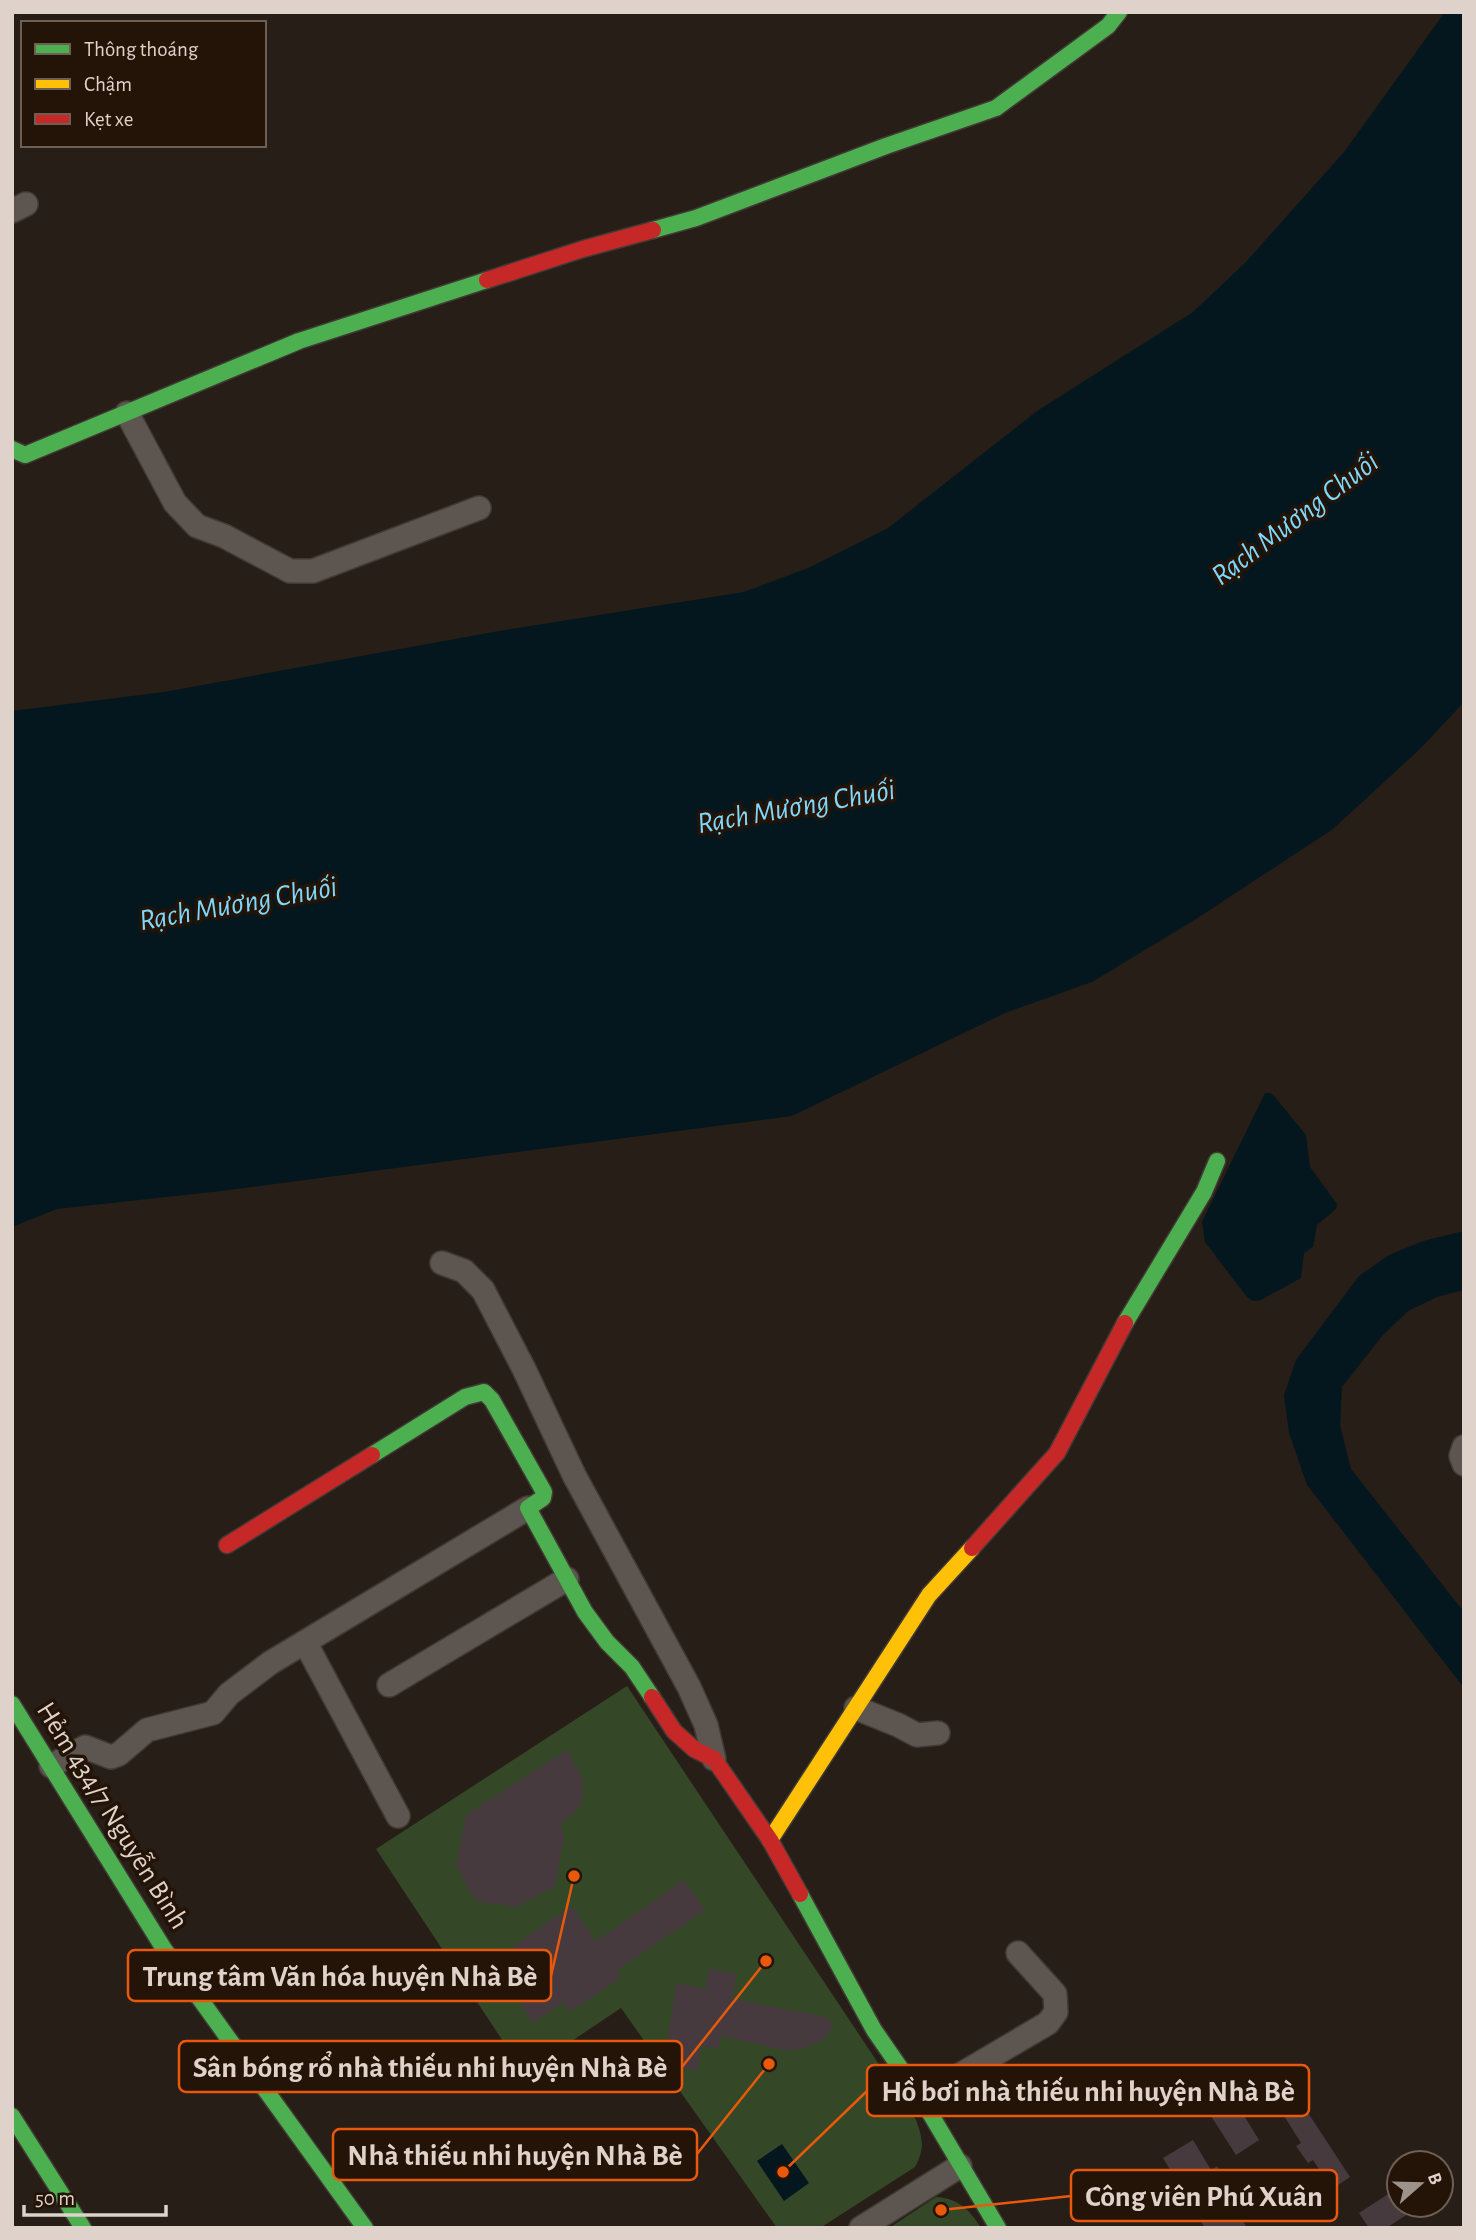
<svg xmlns="http://www.w3.org/2000/svg" width="1476" height="2240" viewBox="0 0 1476 2240" font-family="'Alegreya Sans',sans-serif">
<style>
.green{fill:#344827}
.water{fill:#04171e}
.building{fill:#473a3e}
.lines{fill:none;stroke-linecap:round;stroke-linejoin:round}
.street-casing{stroke:#413934;stroke-width:26}
.fast-casing{stroke:#413934;stroke-width:19}
.slow-casing{stroke:#413934;stroke-width:19}
.jam-casing{stroke:#413934;stroke-width:19}
.street{stroke:#5d554f;stroke-width:23}
.fast{stroke:#4caf50;stroke-width:16}
.slow{stroke:#ffc107;stroke-width:16}
.jam{stroke:#c62828;stroke-width:16}
.labels{text-anchor:middle;dominant-baseline:central;stroke-width:7;stroke-linejoin:round;paint-order:stroke}
.street-label{font-size:28px;fill:#ded2ca;stroke:#241307}
.water-label{font-size:30px;font-style:italic;fill:#7dd8fc;stroke:#241307}
.leader{fill:none;stroke:#e8590c;stroke-width:2.5}
.callout-dot{fill:#e8590c;stroke:#241307;stroke-width:2.5}
.callout{fill:#241307;stroke:#e8590c;stroke-width:2.5}
.callout-label{font-size:30px;text-anchor:middle;font-weight:bold;fill:#ded2ca}
</style>
<rect width="100%" height="100%" fill="#271e17"/>
<path class="green" d="M627 1686 916 2120C923 2139 925 2149 915 2167L820 2228H777L621 2008 524 2073 376 1849Z
M936 2197C958 2198 970 2210 981 2228H889Z"/>
<path class="water" d="M1445 12H1464V702L1421 748 1333 829 1196 919 1092 982 1005 1013 792 1116 221 1191 57 1209 12 1227V711L164 692 499 631 744 592 808 568 888 528 1037 411 1193 312 1245 263 1344 152Z
M1265 1093H1270L1274 1096 1306 1135 1310 1167 1337 1204 1336 1209 1317 1225 1313 1247 1304 1253 1301 1278 1261 1300 1253 1301 1247 1297 1205 1242 1202 1222Z
M1464 1231V1290L1437 1297 1408 1311 1382 1336 1342 1387 1340 1425 1351 1469 1464 1612V1688L1307 1485 1289 1433 1284 1395 1296 1360 1359 1276 1389 1255 1423 1241Z
M782 2144 809 2183 784 2201 757 2161Z"/>
<path class="building" d="M567 1750 583 1779 582 1804 560 1825 564 1834 556 1885 517 1907 476 1901 456 1865 466 1815Z
M684 1880 705 1910 616 1971 621 1977 570 2012 564 2002 533 2023 491 1961 572 1906 596 1941Z
M709 1969 736 1973 733 1999 826 2017 834 2027 824 2039 804 2048 789 2051 721 2036 718 2049 701 2046 697 2071 664 2064 676 1983 705 1989Z
M1221 2078 1259 2140 1236 2155 1211 2116 1218 2112 1203 2089Z
M1299 2099 1350 2177 1332 2189 1313 2160 1308 2163 1296 2146 1301 2143 1281 2111Z
M1193 2140 1211 2170 1217 2166 1237 2199 1232 2202 1247 2228H1205L1163 2158Z
M1399 2187V2205H1422L1386 2228H1369L1359 2213Z"/>
<g class="lines">
<g class="street-casing">
<path id="street" d="M12 211 26 204
M127 413 175 503 197 526 224 536 290 571H313L479 508
M442 1263 464 1271 483 1290 524 1369 574 1475 689 1687 706 1725 714 1759
M1464 1447 1461 1456 1464 1464
M305 1642 398 1816
M389 1685 567 1579
M856 1708 898 1725 917 1735 938 1733
M51 1766 85 1747 111 1757 119 1754 147 1730 213 1713 229 1694 270 1663 528 1508
M921 2098 1048 2023 1056 2012 1055 1994 1018 1953
M861 2228 960 2166"/>
</g>
<g class="fast-casing">
<path id="fast" d="M653 230 696 218 886 146 996 108 1108 26 1119 12
M12 449 25 455 299 341 487 280
M1125 1323 1204 1192 1217 1161
M372 1455 465 1397 484 1392 492 1400 544 1492 543 1498 528 1508 585 1612 607 1642 632 1667 652 1697
M12 1704 164 1949 365 2228
M800 1894 874 2030 921 2098 998 2228
M12 2116 83 2228"/>
</g>
<g class="slow-casing">
<path id="slow" d="M770 1840 929 1595 972 1548"/>
</g>
<g class="jam-casing">
<path id="jam" d="M487 280 583 249 653 230
M227 1545 372 1455
M972 1548 1057 1453 1125 1323
M652 1697 674 1731 694 1749 714 1759 770 1840 800 1894"/>
</g>
<use href="#street" class="street"/>
<use href="#fast" class="fast"/>
<use href="#slow" class="slow"/>
<use href="#jam" class="jam"/>
</g>
<g class="labels">
<g class="street-label">
<text transform="translate(112 1816) rotate(58)">Hẻm 434/7 Nguyễn Bình</text>
</g>
<g class="water-label">
<text transform="translate(1295 519) rotate(-37)">Rạch Mương Chuối</text>
<text transform="translate(796 807) rotate(-10)">Rạch Mương Chuối</text>
<text transform="translate(238 904) rotate(-10)">Rạch Mương Chuối</text>
</g>
</g>
<path class="leader" d="M574 1876L551 1976M766 1961L682 2067M783 2172L867 2091M769 2064L697 2154M941 2210L1071 2196"/>
<g class="callout-dot">
<circle cx="574" cy="1876" r="7"/>
<circle cx="766" cy="1961" r="7"/>
<circle cx="783" cy="2172" r="7"/>
<circle cx="769" cy="2064" r="7"/>
<circle cx="941" cy="2210" r="7"/>
</g>
<g class="callout">
<rect x="128" y="1950" width="423" height="51" rx="7"/>
<rect x="179" y="2041" width="503" height="51" rx="7"/>
<rect x="867" y="2065" width="442" height="51" rx="7"/>
<rect x="333" y="2129" width="364" height="51" rx="7"/>
<rect x="1071" y="2170" width="266" height="51" rx="7"/>
</g>
<g class="callout-label">
<text x="340" y="1986">Trung tâm Văn hóa huyện Nhà Bè</text>
<text x="430" y="2077">Sân bóng rổ nhà thiếu nhi huyện Nhà Bè</text>
<text x="1088" y="2101">Hồ bơi nhà thiếu nhi huyện Nhà Bè</text>
<text x="515" y="2165">Nhà thiếu nhi huyện Nhà Bè</text>
<text x="1204" y="2206">Công viên Phú Xuân</text>
</g>
<rect width="1476" height="2240" fill="none" stroke="#ded2ca" stroke-width="28"/>
<rect x="21" y="21" width="245" height="126" fill="#241307" stroke="#6e5f55" stroke-width="2"/>
<rect x="35" y="44" width="35" height="10" fill="#4caf50" stroke="#6e5f55" stroke-width="2"/>
<text x="84" y="56" font-size="21" fill="#ded2ca">Thông thoáng</text>
<rect x="35" y="79" width="35" height="10" fill="#ffc107" stroke="#6e5f55" stroke-width="2"/>
<text x="84" y="91" font-size="21" fill="#ded2ca">Chậm</text>
<rect x="35" y="114" width="35" height="10" fill="#c62828" stroke="#6e5f55" stroke-width="2"/>
<text x="84" y="126" font-size="21" fill="#ded2ca">Kẹt xe</text>
<g transform="translate(1420 2184) rotate(70)"><circle r="33" fill="#241307" stroke="#6e5f55" stroke-width="2"/>
<path d="M0-5L12 26L0 18L-12 26Z" fill="#9e938b"/>
<text y="-10" font-size="19" font-weight="bold" text-anchor="middle" fill="#ded2ca">B</text>
</g>
<path d="M24 2205v10h142v-10" fill="none" stroke="#ded2ca" stroke-width="3.5"/>
<text x="35" y="2205" font-size="21" fill="#ded2ca" stroke="#241307" stroke-width="5" paint-order="stroke">50 m</text>
</svg>
